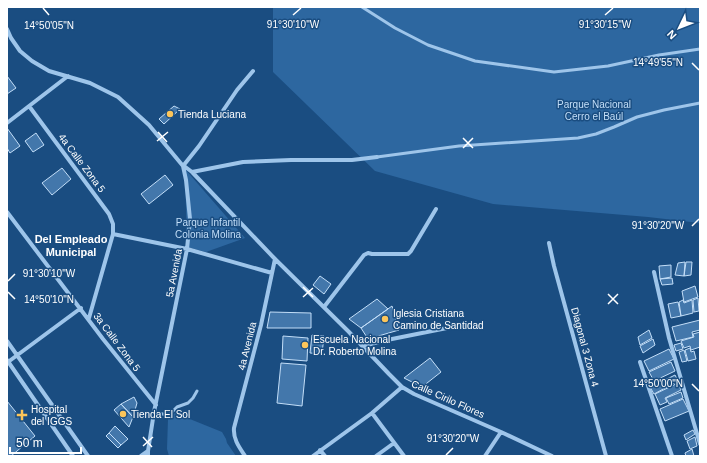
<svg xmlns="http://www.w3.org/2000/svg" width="707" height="463" viewBox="0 0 707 463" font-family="Helvetica,sans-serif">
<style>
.green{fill:#2d67a0}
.building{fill:#4377ab;stroke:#c3def8}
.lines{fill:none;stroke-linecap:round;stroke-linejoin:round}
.service{stroke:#9ec5ea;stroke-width:3}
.minor{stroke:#9ec5ea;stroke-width:4}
.ticks{fill:none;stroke:#fff;stroke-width:1.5}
.poi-dot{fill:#fcc55a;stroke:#1a4d81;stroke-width:1.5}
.labels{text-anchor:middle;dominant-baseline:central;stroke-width:3;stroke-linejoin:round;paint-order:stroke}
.park-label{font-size:10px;fill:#c3def8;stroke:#1a4d81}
.poi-label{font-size:10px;fill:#fff;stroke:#1a4d81;text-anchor:start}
.street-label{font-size:10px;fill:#fff;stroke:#1a4d81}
.neighbourhood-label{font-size:11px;font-weight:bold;fill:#fff;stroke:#1a4d81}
.ticks-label{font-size:10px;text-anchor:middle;fill:#fff;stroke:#1a4d81;stroke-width:3;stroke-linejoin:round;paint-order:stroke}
</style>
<rect width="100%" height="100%" fill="#1a4d81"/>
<path class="green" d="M273 7H700V223L648 217 493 204 375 171 273 72Z
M185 169 245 238 206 252 187 247Z
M175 413 222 432 226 439 227 443 236 456H169L167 449 168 419Z"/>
<path class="building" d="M7 76 16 88 7 94Z
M174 106 180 109 164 124 159 119Z
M7 128 20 146 10 153 7 148Z
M36 133 44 145 33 152 25 141Z
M62 168 71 179 52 195 42 183Z
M165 175 173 185 149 204 141 194Z
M685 262 684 276 675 275 678 263Z
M686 262H692L691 275 684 276Z
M671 265V277L660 279 659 266Z
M320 276 331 284 324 294 313 285Z
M672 278 673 284 662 285 660 279Z
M695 286 698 297 684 302 682 291Z
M698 298 699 311 694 312 693 300Z
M377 299 388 309 361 328 349 319Z
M683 300 684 303 692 300 693 313 681 316 679 302Z
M678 302 681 316 671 318 668 304Z
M392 306 399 330 368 339 361 328Z
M270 312 311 313V328H267Z
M700 320V330L692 332 693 337 676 341 672 327Z
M649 330 652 338 640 345 638 337Z
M700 332V347L691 350 690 346 684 348 681 341 694 337 693 334Z
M312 335 324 336 322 354 310 353Z
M283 336 308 338 307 361 282 359Z
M653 339 655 345 643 353 640 346Z
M681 343 683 349 676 351 674 345Z
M690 348 691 352 694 351 696 359 688 361 685 350Z
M669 349 674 359 649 371 644 361Z
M684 350 687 361 682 362 679 352Z
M430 358 441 372 422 387 404 378Z
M671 362 675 371 654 381 649 372Z
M281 363 306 365 302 406 277 403Z
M675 375 678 381 668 386 665 380Z
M664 380 667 387 654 394 650 387Z
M678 383 681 390 665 398 667 402 660 405 655 394Z
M681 392 683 398 669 404 666 398Z
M134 397 137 403 133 417 121 404Z
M683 399 689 411 665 421 660 409Z
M7 401 35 436 11 456H7Z
M121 404 133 417 129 427 114 410Z
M115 426 128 439 121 445 109 433Z
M693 430 695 434 686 440 684 435Z
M109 433 121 445 118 448 106 436Z
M695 437 697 446 690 449 687 441Z
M692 449 694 456H686L685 453Z"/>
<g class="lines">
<path class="service" d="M362 7 395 28 428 45 475 61 554 72 608 66 659 55 700 49
M377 157 459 146 578 138 596 134 614 127 637 117 664 110 700 103
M154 412 167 415 170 414 177 407 188 403 193 398 197 391"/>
<path class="minor" d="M7 29 11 38 20 51 32 61 49 71 90 83 118 97 149 125 183 166 186 180 190 219 187 249 154 412 148 451V456
M29 106 109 214 113 224V234L89 318
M7 123 68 76
M183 166 199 146 237 90 253 71
M184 166 192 172 275 259 349 332 389 374 402 387 414 394 501 432 552 456
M192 172 243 162 291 160H352L377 157
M7 212 103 339 156 405
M113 234 187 249 272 273
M549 243 554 266 606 456
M654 272 669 338 700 444
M324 307 364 255 368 253 372 254H408L411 251 436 209
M7 341 88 456
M363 346 387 340 447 328
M7 360 73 456
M8 362 81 308
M640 362 672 456
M372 413 404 456
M320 450 325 456
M141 456 148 451
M245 456C239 447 233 439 234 428L261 325 275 259
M313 456 372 413 402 387
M376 456 394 443
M485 456 501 432"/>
</g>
<path class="ticks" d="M43 8 49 15M293 15 301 8M605 15 613 8M692 63 699 70M158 132 167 142M463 138 473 148M157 141 168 132M463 148 473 138M692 226 699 219M8 281 15 274M303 287 313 297M8 292 15 299M608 294 618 304M303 297 313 288M608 304 618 294M692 384 699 391M143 437 152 447M143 446 153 437M446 455 453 448"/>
<g class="poi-dot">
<circle cx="170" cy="114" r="4"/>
<circle cx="385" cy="319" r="4"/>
<circle cx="305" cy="345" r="4"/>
<circle cx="123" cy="414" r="4"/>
<path d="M20 409h4v4h4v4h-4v4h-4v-4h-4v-4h4z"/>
</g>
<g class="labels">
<g class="park-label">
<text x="594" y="104">Parque Nacional<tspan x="594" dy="12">Cerro el Baúl</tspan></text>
<text x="208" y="222">Parque Infantil<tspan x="208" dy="12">Colonia Molina</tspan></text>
</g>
<g class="poi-label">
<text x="178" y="114">Tienda Luciana</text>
<text x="393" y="313">Iglesia Cristiana<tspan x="393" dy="12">Camino de Santidad</tspan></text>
<text x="313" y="339">Escuela Nacional<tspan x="313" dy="12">Dr. Roberto Molina</tspan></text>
<text x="31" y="409">Hospital<tspan x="31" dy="12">del IGGS</tspan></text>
<text x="131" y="414">Tienda El Sol</text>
</g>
<g class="street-label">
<text transform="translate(82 163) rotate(53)">4a Calle Zona 5</text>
<text transform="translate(174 273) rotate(-79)">5a Avenida</text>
<text transform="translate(117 342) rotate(53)">3a Calle Zona 5</text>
<text transform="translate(247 346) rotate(-76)">4a Avenida</text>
<text transform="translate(585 347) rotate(75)">Diagonal 3 Zona 4</text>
<text transform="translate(448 399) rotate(24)">Calle Cirilo Flores</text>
</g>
<g class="neighbourhood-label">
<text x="71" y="239">Del Empleado<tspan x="71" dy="13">Municipal</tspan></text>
</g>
</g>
<g class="ticks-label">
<text x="293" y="28">91°30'10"W</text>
<text x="605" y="28">91°30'15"W</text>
<text x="49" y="29">14°50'05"N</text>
<text x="658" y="66">14°49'55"N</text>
<text x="658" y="229">91°30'20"W</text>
<text x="49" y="277">91°30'10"W</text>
<text x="49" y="303">14°50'10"N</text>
<text x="658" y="387">14°50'00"N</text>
<text x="453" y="442">91°30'20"W</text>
</g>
<rect width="707" height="463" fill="none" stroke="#ffffff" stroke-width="16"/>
<g transform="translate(679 28) rotate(227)" stroke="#1a4d81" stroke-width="3" paint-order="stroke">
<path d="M0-3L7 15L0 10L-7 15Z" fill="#ffffff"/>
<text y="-6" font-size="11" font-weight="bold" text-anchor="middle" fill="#ffffff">N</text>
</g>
<path d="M10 447v6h71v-6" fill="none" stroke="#ffffff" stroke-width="2"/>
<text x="16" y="447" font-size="12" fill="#ffffff" stroke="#1a4d81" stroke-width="3" paint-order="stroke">50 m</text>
</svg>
